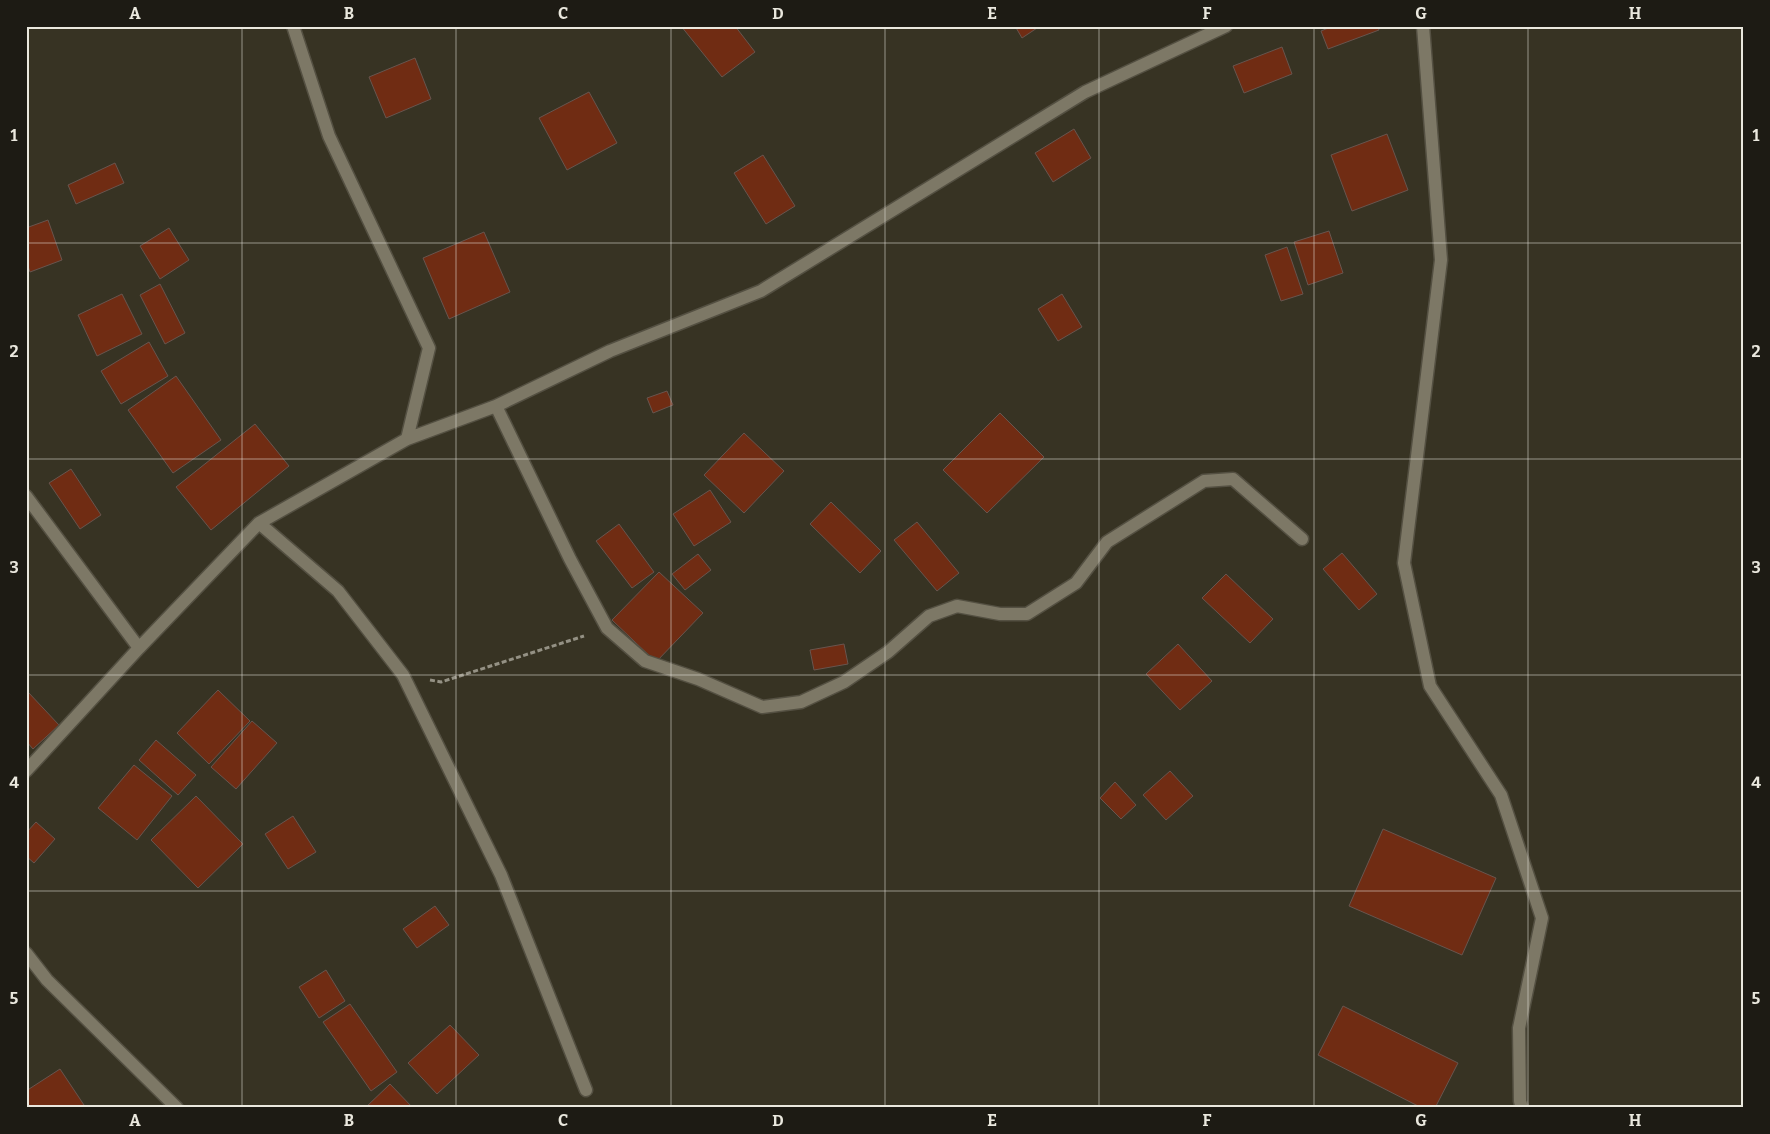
<svg xmlns="http://www.w3.org/2000/svg" width="1770" height="1134" viewBox="0 0 1770 1134" font-family="Bitter,serif">
<style>
.building{fill:#702c13;stroke:#68554e}
.lines{fill:none;stroke-linecap:round;stroke-linejoin:round}
.minor-casing{stroke:#545042;stroke-width:15}
.path{stroke:#949184;stroke-width:3;stroke-dasharray:5 2.5;stroke-linecap:butt}
.minor{stroke:#7d7866;stroke-width:12}
.grid{fill:none;stroke:#eae8de;stroke-width:1;stroke-opacity:0.55}
.neatline{fill:none;stroke:#eae8de;stroke-width:2}
.grid-label{font-size:16px;text-anchor:middle;font-weight:bold;fill:#eae8de}
</style>
<rect width="100%" height="100%" fill="#373323"/>
<path class="building" d="M681 26H735L755 52 722 77Z
M1015 26H1040L1022 38Z
M1333 26H1378L1379 30 1328 49 1321 31Z
M1282 47 1292 74 1244 93 1233 66Z
M415 58 431 99 386 118 369 77Z
M589 92 617 143 567 170 539 118Z
M1074 129 1091 158 1053 182 1035 153Z
M1387 134 1408 190 1352 211 1331 155Z
M763 155 795 206 766 224 734 173Z
M115 163 124 183 76 204 68 185Z
M48 220 62 260 30 272 26 261V228Z
M169 228 189 260 160 279 140 246Z
M1329 231 1343 273 1308 285 1294 242Z
M484 232 510 292 449 319 423 258Z
M1287 247 1303 294 1281 301 1265 255Z
M160 284 185 333 165 344 140 295Z
M122 294 142 334 97 356 78 315Z
M1062 294 1082 327 1058 341 1038 309Z
M149 342 168 376 121 404 101 371Z
M176 376 221 440 173 473 128 410Z
M667 391 673 405 653 413 647 398Z
M1000 413 1044 457 987 513 943 470Z
M255 424 289 466 211 530 176 487Z
M744 433 784 471 744 513 704 475Z
M71 469 101 515 80 529 49 483Z
M710 490 731 522 694 546 673 514Z
M831 502 881 551 860 573 810 524Z
M917 522 959 573 937 591 894 540Z
M619 524 654 572 632 588 596 541Z
M1342 553 1377 594 1359 610 1323 569Z
M698 554 711 570 685 590 672 574Z
M659 572 703 613 656 662 612 620Z
M1226 574 1273 619 1250 643 1202 598Z
M844 644 848 664 814 670 810 650Z
M1178 644 1212 681 1180 710 1146 674Z
M218 690 250 721 209 764 177 733Z
M28 692 59 725 33 749 26 741V694Z
M252 721 277 743 236 789 211 767Z
M156 740 196 775 178 795 139 760Z
M134 765 172 796 137 840 98 808Z
M1170 771 1193 796 1166 820 1143 795Z
M1115 782 1136 805 1121 819 1100 798Z
M196 796 243 844 198 888 151 840Z
M293 816 316 852 288 869 265 834Z
M36 822 55 839 34 863 26 856V833Z
M1383 829 1496 878 1462 955 1349 906Z
M435 906 449 925 417 948 403 929Z
M326 970 345 1001 319 1018 299 987Z
M350 1004 397 1072 371 1091 323 1022Z
M1343 1006 1458 1063 1435 1108H1422L1318 1055Z
M450 1025 479 1055 437 1094 408 1063Z
M60 1069 86 1108H26V1091Z
M390 1084 413 1108H365Z"/>
<g class="lines">
<g class="minor-casing">
<path id="minor" d="M293 26 329 136 429 348 407 439
M1423 26 1441 260 1404 563 1430 686 1501 795 1542 918 1519 1028 1520 1101 1522 1108
M496 406 570 559 607 628 645 661 698 679 762 707 801 702 844 682 888 652 929 616 957 606 1000 614H1027L1076 583 1107 542 1204 481 1233 479 1302 539
M26 496 139 648 26 771
M259 523 338 591 403 675 501 875 586 1090
M139 648 259 523 407 439 496 406 610 351 761 291 1085 92 1226 26
M26 953 47 980 177 1108"/>
</g>
<path class="path" d="M430 680 441 682 584 636"/>
<use href="#minor" class="minor"/>
</g>
<path class="grid" d="M242 26V1108M456 26V1108M671 26V1108M885 26V1108M1099 26V1108M1314 26V1108M1528 26V1108M26 243H1744M26 459H1744M26 675H1744M26 891H1744"/>
<rect width="1770" height="1134" fill="none" stroke="#1d1b14" stroke-width="55"/>
<rect x="28" y="28" width="1714" height="1078" class="neatline"/>
<g class="grid-label">
<text x="135" y="19">A</text>
<text x="349" y="19">B</text>
<text x="563" y="19">C</text>
<text x="778" y="19">D</text>
<text x="992" y="19">E</text>
<text x="1207" y="19">F</text>
<text x="1421" y="19">G</text>
<text x="1635" y="19">H</text>
<text x="14" y="141">1</text>
<text x="1756" y="141">1</text>
<text x="14" y="357">2</text>
<text x="1756" y="357">2</text>
<text x="14" y="573">3</text>
<text x="1756" y="573">3</text>
<text x="14" y="788">4</text>
<text x="1756" y="788">4</text>
<text x="14" y="1004">5</text>
<text x="1756" y="1004">5</text>
<text x="135" y="1126">A</text>
<text x="349" y="1126">B</text>
<text x="563" y="1126">C</text>
<text x="778" y="1126">D</text>
<text x="992" y="1126">E</text>
<text x="1207" y="1126">F</text>
<text x="1421" y="1126">G</text>
<text x="1635" y="1126">H</text>
</g>
</svg>
